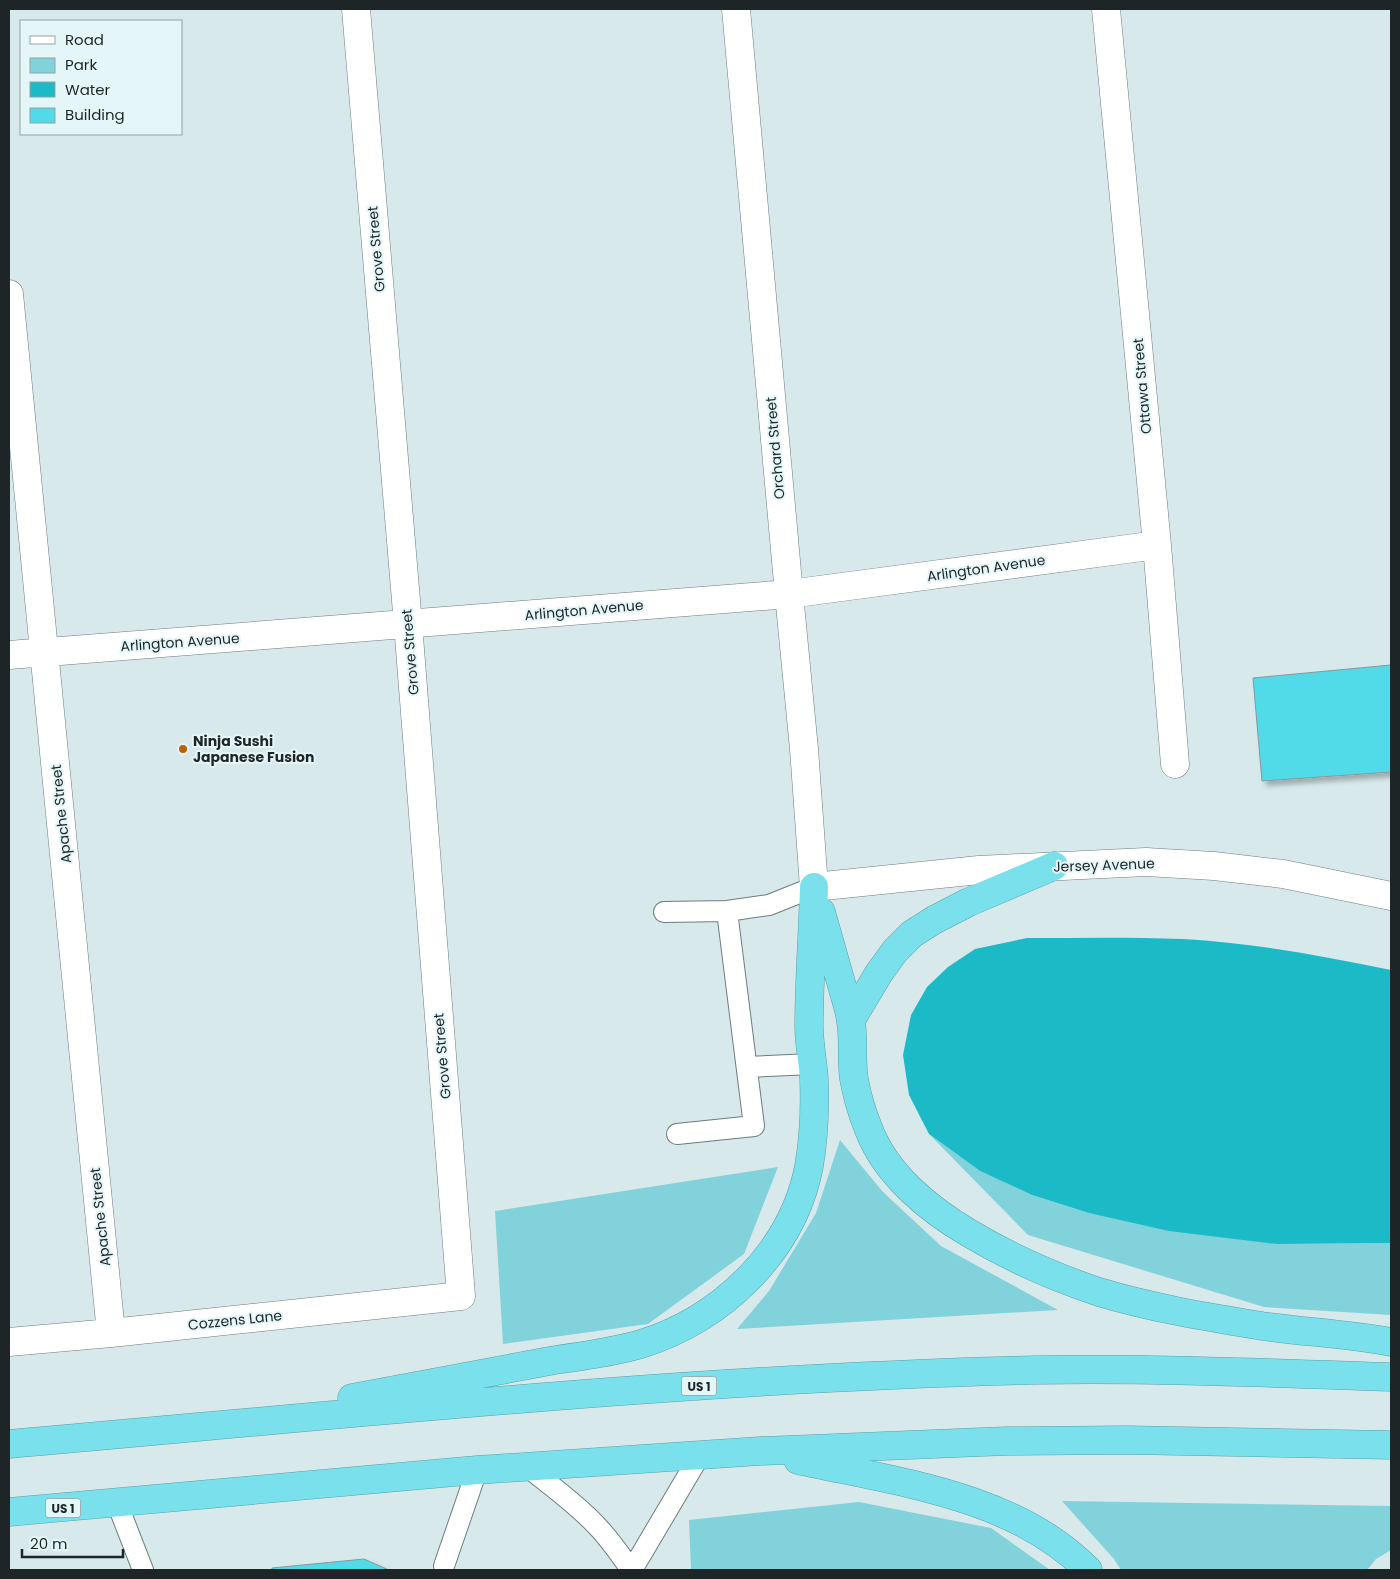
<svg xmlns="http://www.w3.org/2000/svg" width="1400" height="1579" viewBox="0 0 1400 1579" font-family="Poppins,sans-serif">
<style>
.green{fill:#82d2db}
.water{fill:#1cb9c7}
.building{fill:#51dbe9;stroke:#88989a;filter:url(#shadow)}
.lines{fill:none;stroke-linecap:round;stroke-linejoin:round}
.lane-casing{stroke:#6d7d7f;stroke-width:22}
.street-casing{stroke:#6d7d7f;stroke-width:29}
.secondary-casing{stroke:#6d7d7f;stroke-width:29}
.highway-casing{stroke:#5a9fa7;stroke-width:29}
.lane{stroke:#fff;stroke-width:20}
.street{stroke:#fff;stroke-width:28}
.secondary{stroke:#fff;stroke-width:28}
.highway{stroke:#7ae1ec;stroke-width:28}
.poi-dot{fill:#bb6005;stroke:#e4f6f8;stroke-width:2}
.labels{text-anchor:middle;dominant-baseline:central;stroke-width:4;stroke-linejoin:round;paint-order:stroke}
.shield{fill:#e4f6f8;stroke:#596465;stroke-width:1}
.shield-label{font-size:12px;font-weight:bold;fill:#1e2526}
.street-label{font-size:14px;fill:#1e2526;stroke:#e4f6f8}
.poi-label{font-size:14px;font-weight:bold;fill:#1e2526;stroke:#e4f6f8;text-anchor:start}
</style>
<defs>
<filter id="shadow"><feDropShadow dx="4.5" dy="4.5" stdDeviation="2.5" flood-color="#0004"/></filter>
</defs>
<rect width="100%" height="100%" fill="#d7e9eb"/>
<path class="green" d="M929 1134 980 1171 1032 1195 1089 1213 1277 1244 1391 1243V1315L1264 1307 1028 1235Z
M840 1140 883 1192 941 1246 1058 1310 737 1329 769 1291 816 1213Z
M778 1167 744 1254 648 1324 503 1344 495 1211Z
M1062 1501 1391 1506V1550L1376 1559 1367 1570H1121L1114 1559Z
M859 1502 991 1528 1050 1570H691L689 1520Z"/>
<path class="water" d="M1027 938C1079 938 1131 937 1183 939 1254 943 1323 956 1391 970V1243L1277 1244 1169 1231 1089 1213 1032 1195 980 1171 929 1134 909 1095 903 1055 911 1015 927 987 948 967 975 949Z"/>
<path class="building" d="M1391 665V772L1262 781 1253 678Z
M364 1559 389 1570H272V1568Z"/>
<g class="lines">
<g class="lane-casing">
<path id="lane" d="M727 911 769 905 814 887
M664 912 727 911 754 1126 677 1134
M748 1067 812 1064
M529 1468C551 1486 575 1503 595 1524 609 1538 620 1554 631 1570
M117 1503 143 1570
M444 1566 477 1470
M632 1570 700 1455"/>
</g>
<g class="street-casing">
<path id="street" d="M736 9 789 594 804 749 814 887
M1106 9 1157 545 1175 764
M9 294 111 1333
M9 655 789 594 1157 545
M9 1342 111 1333 461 1296 408 624 356 9"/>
</g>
<g class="secondary-casing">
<path id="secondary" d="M814 887 979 870 1146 862 1214 866 1283 874 1391 896"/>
</g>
<g class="highway-casing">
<path id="highway" d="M821 912C828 936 835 961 842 986 845 998 850 1010 851 1022 854 1040 851 1060 854 1079 857 1096 862 1113 869 1130 886 1174 928 1209 969 1233 1009 1257 1054 1277 1099 1292 1152 1308 1207 1317 1262 1326 1305 1332 1348 1334 1391 1342
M851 1020 879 973 895 951 912 934 934 920 969 902 1054 866
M352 1398 555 1360C584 1356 613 1352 641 1344 722 1319 793 1251 809 1166 814 1138 815 1107 814 1079 813 1062 809 1044 809 1026 809 980 813 933 814 887
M9 1444C351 1414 693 1378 1036 1370 1155 1368 1273 1373 1391 1377
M798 1460C897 1482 1014 1495 1088 1570
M9 1512 477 1470 760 1451 1007 1441 1127 1440 1391 1445"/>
</g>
<use href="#lane" class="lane"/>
<use href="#street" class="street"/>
<use href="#secondary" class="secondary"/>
<use href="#highway" class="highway"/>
</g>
<circle class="poi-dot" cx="183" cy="749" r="5"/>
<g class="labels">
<g class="shield">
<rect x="681.5" y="1376.5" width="35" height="19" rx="4"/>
<rect x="45.5" y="1498.5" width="35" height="19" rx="4"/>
</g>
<g class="shield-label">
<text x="699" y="1386">US 1</text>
<text x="63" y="1508">US 1</text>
</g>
<g class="street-label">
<text transform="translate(376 249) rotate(-95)">Grove Street</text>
<text transform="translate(1142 386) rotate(-95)">Ottawa Street</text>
<text transform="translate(775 448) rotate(-95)">Orchard Street</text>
<text transform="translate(986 568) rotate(-8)">Arlington Avenue</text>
<text transform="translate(584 610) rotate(-5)">Arlington Avenue</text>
<text transform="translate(180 642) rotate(-4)">Arlington Avenue</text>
<text transform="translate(410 652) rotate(-95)">Grove Street</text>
<text transform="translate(61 814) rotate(-96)">Apache Street</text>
<text transform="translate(1104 865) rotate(-2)">Jersey Avenue</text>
<text transform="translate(442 1056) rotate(-95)">Grove Street</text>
<text transform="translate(100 1217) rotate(-96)">Apache Street</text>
<text transform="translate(235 1320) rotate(-6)">Cozzens Lane</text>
</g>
<g class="poi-label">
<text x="193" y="741">Ninja Sushi<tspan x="193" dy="16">Japanese Fusion</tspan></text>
</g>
</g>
<rect width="1400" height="1579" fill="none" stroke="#1e2526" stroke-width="20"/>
<rect x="20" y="20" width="162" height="115" fill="#e4f6f8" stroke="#95a2a4"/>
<rect x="30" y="36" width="25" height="8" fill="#ffffff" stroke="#95a2a4"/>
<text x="65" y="45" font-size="15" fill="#1e2526">Road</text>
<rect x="30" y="58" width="25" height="15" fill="#82d2db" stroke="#95a2a4"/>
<text x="65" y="70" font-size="15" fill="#1e2526">Park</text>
<rect x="30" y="82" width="25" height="15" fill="#1cb9c7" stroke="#95a2a4"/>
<text x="65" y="95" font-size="15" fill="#1e2526">Water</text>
<rect x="30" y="108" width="25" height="15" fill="#51dbe9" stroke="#95a2a4"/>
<text x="65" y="120" font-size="15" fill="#1e2526">Building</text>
<path d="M22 1549v8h101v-8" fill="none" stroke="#1e2526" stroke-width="2.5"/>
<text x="30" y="1549" font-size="15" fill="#1e2526" stroke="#e4f6f8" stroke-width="4" paint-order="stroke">20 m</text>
</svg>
